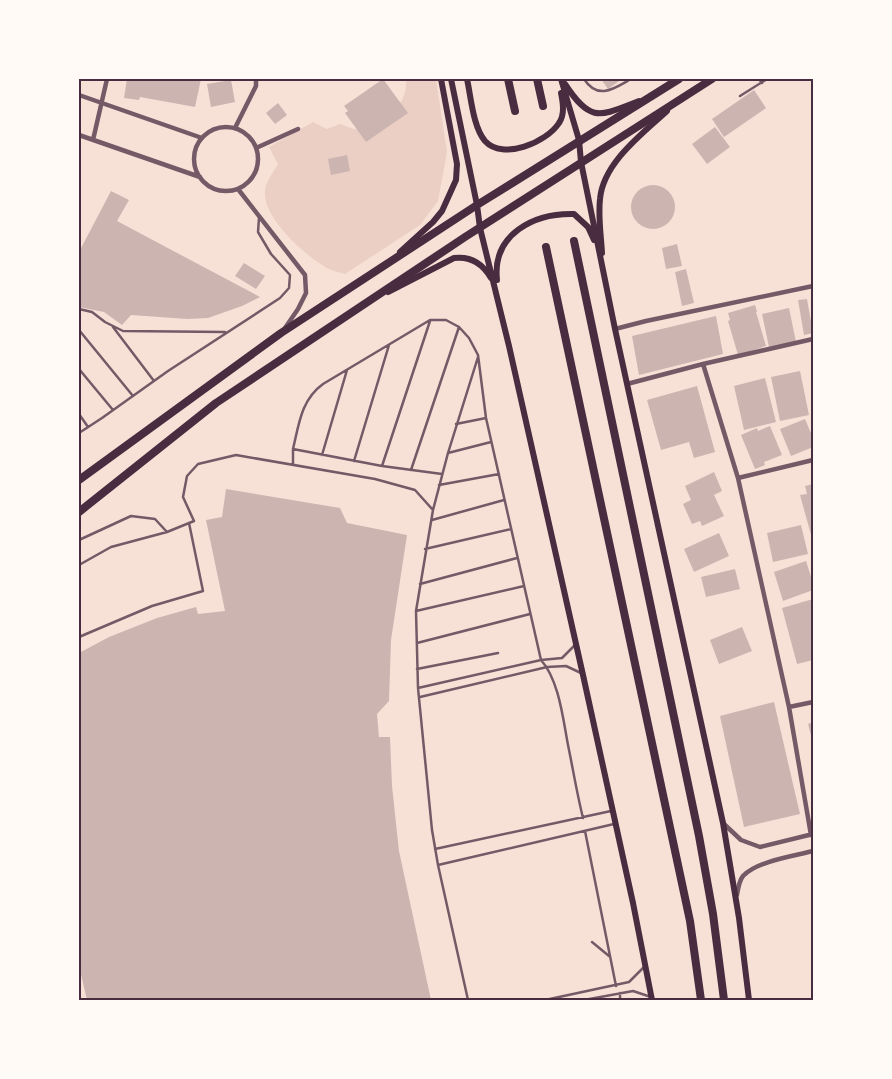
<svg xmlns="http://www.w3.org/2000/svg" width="892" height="1079" viewBox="0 0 892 1079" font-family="Montserrat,sans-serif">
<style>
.green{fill:#ebcfc5}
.building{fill:#ccb4b1}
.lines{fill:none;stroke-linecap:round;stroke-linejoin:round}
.service{stroke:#755966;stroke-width:2.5}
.minor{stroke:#755966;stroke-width:4.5}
.secondary{stroke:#4a2c40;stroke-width:6}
.primary{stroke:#4a2c40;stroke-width:8}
.neatline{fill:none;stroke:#4a2c40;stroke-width:2}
</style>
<rect width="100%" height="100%" fill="#f7e1d7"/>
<path class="green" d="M406 79H436L447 152 438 201 420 225 345 274C339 272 332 271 327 268 305 256 263 218 265 192 265 182 274 172 278 164L269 147 313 122 327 129 340 124 354 129 366 130C387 116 408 107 406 79Z"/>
<path class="building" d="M127 79H201L195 107 140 97 139 100 124 98Z
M383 79 408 113 366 142 345 113 348 111 344 106Z
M601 79H622L608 89Z
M231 80 235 102 211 107 207 84Z
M754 90 766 108 724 137 712 119Z
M278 103 287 115 275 124 266 113Z
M715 127 730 147 707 164 692 144Z
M347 155 350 171 331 175 328 159Z
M631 207a22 22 0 1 1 44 0a22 22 0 1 1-44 0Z
M111 191 129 200 117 221 260 297 242 306 208 318 187 319 131 315 122 325 104 312 79 307V249L80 250Z
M677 244 682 266 666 269 662 248Z
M244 263 265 276 256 289 235 276Z
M686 269 694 303 682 306 675 272Z
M807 299 813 333 804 335 798 300Z
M755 305 757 312H756L766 346 738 355 728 321 730 320 728 313Z
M789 308 796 342 769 347 762 314Z
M716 316 723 354 639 375 632 336Z
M800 371 809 415 780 421 771 377Z
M765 378 776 422 744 430 734 386Z
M697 386 715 452 694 458 689 442 661 450 647 400Z
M805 419 813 438V447L791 456 780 429Z
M770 426 782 455 764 462 765 465 755 469 741 435 757 428 758 431Z
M714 472 722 491 714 495 724 516 702 526 700 521 692 524 683 504 691 500 685 486Z
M813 484V542L800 495 807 494 805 486Z
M226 489 340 508 347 523 407 535 391 640 389 701 377 714 379 737H390L392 786 399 851 431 1000H87L79 966V653L109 637 157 618 196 607 198 614 225 611 206 520 222 517Z
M801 525 808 554 773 562 767 533Z
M719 533 729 556 694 572 684 549Z
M806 561 813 583V590L783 601 774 572Z
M735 569 740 589 706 597 701 577Z
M813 599V660L797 664 782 608Z
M742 627 752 651 719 664 710 640Z
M774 702 800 814 744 827 720 716Z
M813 722V743L808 724Z"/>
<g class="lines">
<path class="service" d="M584 79C598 101 615 88 631 79
M759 79 762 83
M740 96 767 79
M79 309 92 312 105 322 123 331 225 332
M113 327 154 381
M79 330 133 396
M79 369 113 410
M79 414 88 427
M456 424 486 418
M79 433 102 418 168 371 280 298 289 288 290 275 271 254 258 232 259 218
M293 449V464
M448 453 491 442
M322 455 347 370
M354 461 389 345
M382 466 430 321
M411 470 459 327
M442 474 382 466 293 449C299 424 301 400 323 384L430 320H446L459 327 469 338 478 355 486 418 541 660C559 680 563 719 568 745 573 769 577 794 583 818
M439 485 499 474
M432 520 504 500
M79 540 131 516 155 519 167 532
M425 549 511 529
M79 565 111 547 167 532 194 521 183 497 187 476 198 464 236 455 375 479 415 490 433 510
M420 584 517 558
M416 611 524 586
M79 637 152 606 203 591 189 523
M417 643 530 614
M417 669 498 653
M418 688 541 660 562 658 575 645
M420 697 547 667 566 666 581 673
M585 831 616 986
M435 849 611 811
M438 865 614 824
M592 942 609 956
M620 993V1000
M468 1000 438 865 432 830 418 688 416 611 433 510 448 453 478 357
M545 1000 629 982 644 967
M584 1000 633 991 651 997"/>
<path class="minor" d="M79 95 202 138
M194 159a32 32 0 1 1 64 0a32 32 0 1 1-64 0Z
M235 128 256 86V79
M79 135 200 177
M93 140 107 79
M256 148 298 129
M238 189 305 275 306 293 298 309 285 328
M615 329 646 321 813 286
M703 364 738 478 789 707 811 835
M627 384 703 364 813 339
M738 478 813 460
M789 707 813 702
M724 824 741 840 760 847 813 834
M737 895C738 889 739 881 743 876 757 861 794 856 813 851"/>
<path class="secondary" d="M451 79 477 205 480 228 509 346 583 675 633 903 652 1000
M467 79C471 97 473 127 485 141 503 161 547 142 559 123 565 114 563 103 561 93
M561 79 579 140 581 162 615 329 723 823 739 918 749 1000
M565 84C591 124 600 116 639 101
M400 252 433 222 442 211 456 180 457 164 441 79
M602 253C601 235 598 217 600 199 603 163 643 133 667 111
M497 280C492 234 534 213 574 214L588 227 594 240
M388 292 454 258C471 256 483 264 491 278"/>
<path class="primary" d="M508 79 515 111
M537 79 543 106
M574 241 699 836 713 914 724 1000
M546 247 690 921 701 1000
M79 480 281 333 477 205 679 79
M79 512 216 403 465 237 712 79"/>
</g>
<rect width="892" height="1079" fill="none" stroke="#fffaf5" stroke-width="160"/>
<rect x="80" y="80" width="732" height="919" class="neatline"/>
</svg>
